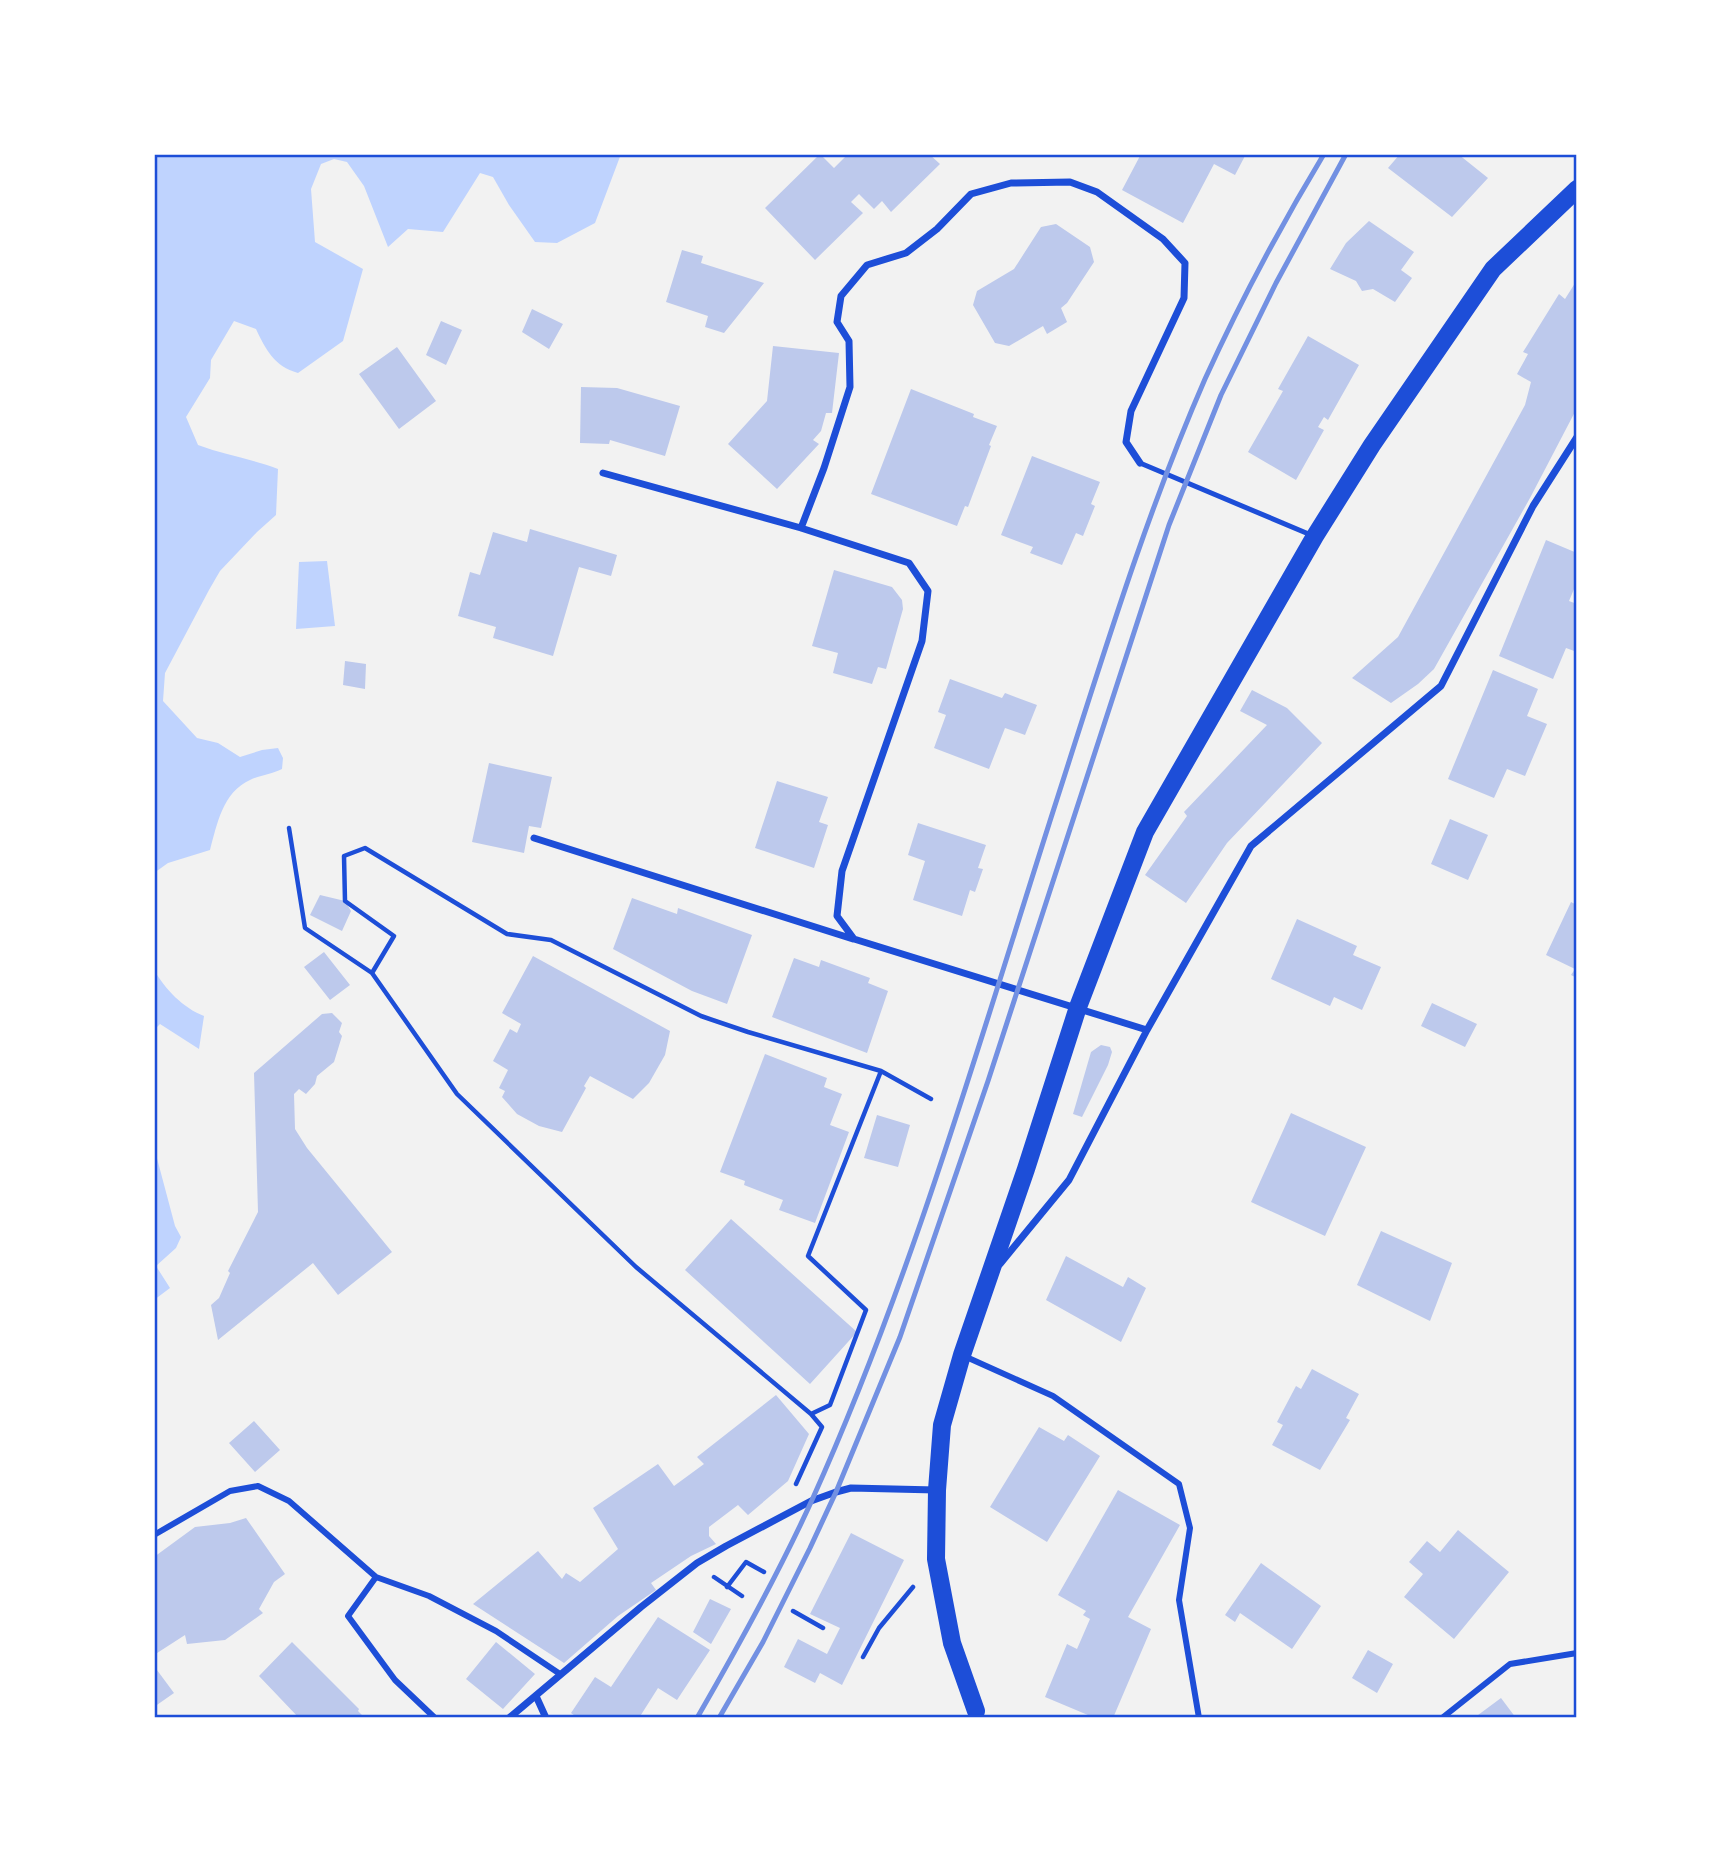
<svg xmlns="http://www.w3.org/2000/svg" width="1731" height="1872" viewBox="0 0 1731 1872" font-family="Figtree,sans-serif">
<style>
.water{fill:#bfd3fe}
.building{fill:#bdc9ec}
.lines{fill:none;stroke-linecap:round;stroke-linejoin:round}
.path{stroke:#1d4ed8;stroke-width:4.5}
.service{stroke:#1d4ed8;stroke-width:5}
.pedestrian{stroke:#1d4ed8;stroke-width:6}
.minor{stroke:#1d4ed8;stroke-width:7}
.primary{stroke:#1d4ed8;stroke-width:18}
.rail{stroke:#7290e2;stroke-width:5}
.neatline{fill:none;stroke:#1d4ed8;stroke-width:2.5}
</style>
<rect width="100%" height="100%" fill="#f2f2f2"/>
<path class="water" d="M154 154H621L595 223 557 243 535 242 509 205 493 177 480 173 443 232 408 229 388 247 364 186 347 162 334 159 321 164 311 189 315 242 363 269 343 341 298 373C274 366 266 350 256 329L234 321 211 360 210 378 186 417 198 445C225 455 252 459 278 469L276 515 257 532 220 571 209 590 165 673 163 701 197 738 218 743 240 757 262 750 278 748 283 758 282 769C272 774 261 775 250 780 223 792 217 824 210 850L168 863 154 873Z
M327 561 335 626 296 629 299 562Z
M154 970C165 989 183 1008 204 1016L199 1049 160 1024 154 1030Z
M154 1147 175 1226 181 1237 176 1248 156 1266 170 1288 154 1300Z"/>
<path class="building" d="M820 154 834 168 848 154H929L940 164 891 212 882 201 874 209 859 194 851 202 863 213 815 260 765 208Z
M1141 154H1246L1235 175 1214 164 1183 223 1122 190Z
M1400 154H1458L1488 178 1452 217 1388 168Z
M1369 221 1414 252 1401 270 1412 278 1395 302 1373 289 1362 291 1356 281 1330 269 1346 243Z
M1056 224 1090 247 1094 262 1067 303 1061 308 1067 322 1047 334 1043 326 1009 346 995 343 973 305 977 291 1014 269 1041 227Z
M682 250 703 256 701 263 764 283 724 333 705 327 708 316 666 302Z
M1577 280V408L1530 498 1434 669 1418 684 1391 703 1352 678 1398 637 1525 405 1531 382 1517 374 1528 354 1523 352 1559 294 1565 299Z
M532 309 563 324 549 349 522 332Z
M441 321 462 330 446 365 426 355Z
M1308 336 1359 365 1328 420 1324 417 1318 427 1324 430 1296 480 1248 452 1283 391 1278 389Z
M773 346 839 353 832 413H826L821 431 813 440 819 444 777 489 728 444 767 401Z
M397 347 436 401 399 429 359 374Z
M581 387 617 388 680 406 665 456 610 440 609 444 580 443Z
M911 389 974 414 973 417 997 426 989 445 991 446 968 507 965 506 957 526 871 494Z
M1032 456 1100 482 1091 504 1095 506 1083 536 1076 533 1062 565 1030 553 1033 547 1001 535Z
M530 529 617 555 611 576 579 567 553 656 493 638 496 627 458 616 470 572 480 575 493 532 527 542Z
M1546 540 1577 553V582L1569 601 1577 604V652L1566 648 1553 679 1499 656Z
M834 570 892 587 902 600 903 609 886 669 878 667 872 684 833 673 838 653 812 646Z
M345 661 366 664 365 689 343 685Z
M1493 670 1538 689 1527 716 1547 724 1525 776 1507 769 1494 798 1448 779Z
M950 679 1002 698 1005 693 1037 705 1025 735 1005 728 989 769 934 748 946 715 938 712Z
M1252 690 1287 708 1322 743 1227 843 1186 903 1145 875 1187 816 1184 812 1267 725 1240 711Z
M489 763 552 777 541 828 529 826 524 853 472 842Z
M777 781 828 797 819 822 828 825 814 868 755 848Z
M1450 819 1488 835 1468 880 1431 864Z
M918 823 986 845 978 868 983 869 975 892 970 890 962 916 913 900 925 861 908 855Z
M320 895 345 901 351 911 342 931 310 915Z
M632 898 677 914 678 908 752 935 727 1004 692 991 613 949Z
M1571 902 1577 905V978L1571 975 1575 969 1546 955Z
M1297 919 1357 946 1353 955 1381 967 1362 1010 1334 997 1330 1006 1271 979Z
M324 952 350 985 330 1000 304 967Z
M533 956 670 1031 665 1055 649 1083 633 1099 590 1076 584 1086 586 1088 562 1132 539 1126 517 1114 502 1097 505 1091 499 1088 508 1070 493 1061 510 1029 517 1033 521 1024 502 1013Z
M794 958 819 967 821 960 870 978 868 983 888 991 867 1053 772 1017Z
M1432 1003 1477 1024 1465 1047 1421 1026Z
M332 1013 342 1023 339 1032 342 1036 334 1062 317 1076 315 1084 306 1094 299 1089 294 1094 295 1129 307 1148 392 1252 338 1295 313 1263 218 1340 211 1305 219 1298 230 1273 228 1271 258 1212 254 1073 322 1014Z
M1101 1045 1110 1047 1112 1052 1108 1065 1082 1117 1073 1114 1091 1052Z
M765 1054 827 1078 824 1087 842 1094 830 1125 849 1132 815 1223 779 1210 783 1200 744 1185 745 1181 720 1172Z
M1291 1113 1366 1147 1325 1236 1251 1202Z
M877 1115 910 1125 898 1167 864 1158Z
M731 1219 857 1332 810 1384 685 1270Z
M1381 1231 1452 1263 1430 1321 1357 1285Z
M1066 1256 1123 1287 1128 1277 1146 1288 1121 1342 1046 1300Z
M1312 1369 1359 1394 1346 1418 1350 1420 1320 1470 1272 1445 1283 1425 1277 1422 1296 1386 1301 1389Z
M776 1395 809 1434 788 1481 748 1515 738 1505 709 1527V1536L716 1544 691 1556 651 1583 656 1590 618 1616 564 1663 473 1604 538 1551 562 1579 566 1573 580 1582 618 1549 593 1508 658 1464 674 1486 704 1464 697 1457Z
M254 1421 280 1450 255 1472 229 1443Z
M1039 1427 1064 1441 1068 1435 1100 1456 1047 1542 990 1507Z
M1118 1490 1180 1525 1128 1617 1151 1629 1113 1718H1095L1045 1697 1067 1644 1077 1649 1090 1619 1083 1615 1086 1611 1058 1595Z
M246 1518 285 1574 274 1582 259 1609 263 1613 225 1640 187 1644 185 1635 154 1655V1557L195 1527 230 1523Z
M1458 1530 1509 1572 1454 1639 1404 1597 1423 1574 1409 1562 1427 1541 1440 1552Z
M851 1533 904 1560 842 1685 820 1673 815 1683 784 1667 798 1639 827 1654 840 1628 810 1614Z
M1261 1563 1321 1606 1292 1649 1240 1613 1235 1622 1225 1615Z
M710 1599 731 1609 711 1644 693 1632Z
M658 1617 710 1650 677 1700 658 1688 639 1718H578L571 1713 595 1677 611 1687Z
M292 1642 359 1709 358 1711 365 1718H299L259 1676Z
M496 1642 535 1674 503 1709 466 1679Z
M1368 1650 1393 1664 1377 1693 1352 1678Z
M154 1666 174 1693 154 1707Z
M1501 1698 1516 1718H1474Z"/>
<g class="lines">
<path class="path" d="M289 828 305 928 372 973 394 936 345 901 344 856 365 848 507 934 551 940 701 1016 748 1032 881 1071 931 1099
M372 973 457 1094 636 1267 811 1414 822 1427 796 1484
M811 1414 830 1405 866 1310 808 1256 881 1071
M714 1577 742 1596
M727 1587 746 1562 764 1572
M793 1611 823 1628
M863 1657 879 1628 913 1587"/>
<path class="service" d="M1140 463 1311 535"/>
<path class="pedestrian" d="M964 1356 1053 1396 1179 1484 1190 1528 1179 1600 1199 1718
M154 1535 230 1491 258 1486 289 1501 376 1577 429 1596 496 1631 560 1674
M376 1577 348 1616 395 1680 435 1718
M1442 1718 1510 1664 1577 1653"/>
<path class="minor" d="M603 473 801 528 909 563 928 591 922 641 842 871 837 916 854 939 1147 1030 1069 1180 1000 1264
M801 528 824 468 850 387 849 341 837 322 841 296 867 265 906 253 937 229 971 194 1011 183 1070 182 1097 192 1163 239 1185 263 1184 298 1131 411 1126 442 1140 463
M534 838 853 939
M1147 1030 1251 846 1441 686 1533 506 1577 437
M536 1696 546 1718
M509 1718 641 1607 697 1563 726 1546 811 1501 836 1492 851 1488 936 1490"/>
<path class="primary" d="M976 1711 952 1643 936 1559 937 1490 942 1425 962 1355 1026 1169 1078 1007 1145 832 1315 536 1372 445 1493 269 1577 189"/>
<path class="rail" d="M697 1718C738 1647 778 1575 812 1500 914 1274 982 1032 1058 796 1103 656 1146 514 1205 379 1240 302 1280 227 1324 154
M719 1718 763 1642 810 1548 836 1492 900 1337 988 1081 1169 525 1221 395 1276 283 1346 154"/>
</g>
<rect width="1731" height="1872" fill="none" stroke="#ffffff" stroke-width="312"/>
<rect x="156" y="156" width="1419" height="1560" class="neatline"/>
</svg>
